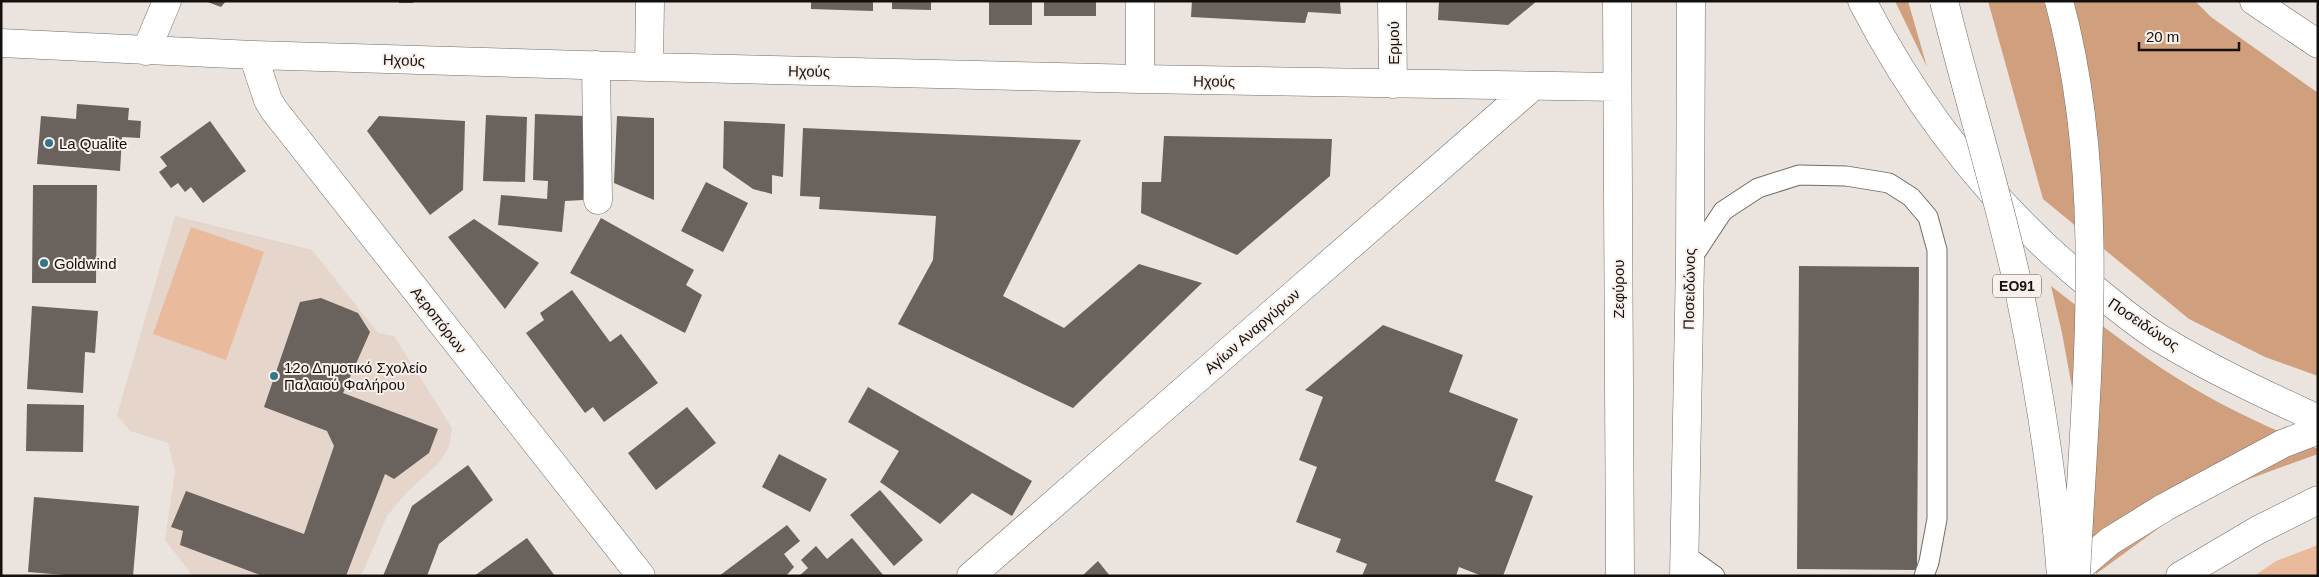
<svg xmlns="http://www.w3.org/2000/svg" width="2319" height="577" viewBox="0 0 2319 577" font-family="Helvetica,sans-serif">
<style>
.built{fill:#e5d5cb}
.green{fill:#e9bb9c}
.forest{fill:#d09f7d}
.building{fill:#69625d}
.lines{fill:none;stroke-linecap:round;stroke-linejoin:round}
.service-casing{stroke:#736c67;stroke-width:21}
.minor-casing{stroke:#736c67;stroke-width:29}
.trunk-casing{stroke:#736c67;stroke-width:29}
.service{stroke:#fff;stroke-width:19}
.minor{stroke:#fff;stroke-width:28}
.trunk{stroke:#fff;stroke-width:28}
.trunk-bridge-casing{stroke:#736c67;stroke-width:29;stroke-linecap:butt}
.trunk-bridge{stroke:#fff;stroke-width:28}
.poi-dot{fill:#357589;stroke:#f9f0eb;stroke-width:2}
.labels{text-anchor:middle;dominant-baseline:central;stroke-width:4;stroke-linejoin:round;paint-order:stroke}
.shield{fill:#f9f0eb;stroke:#585350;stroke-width:1}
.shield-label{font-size:14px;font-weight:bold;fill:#13100e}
.street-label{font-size:15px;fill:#13100e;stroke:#f9f0eb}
.poi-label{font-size:15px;fill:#13100e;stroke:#f9f0eb;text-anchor:start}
</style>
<rect width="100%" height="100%" fill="#ebe3dd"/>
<path class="built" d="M175 216 312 250 378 333 394 336 452 428 449 447 439 463 407 492 387 516 361 576H193L165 540 175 471 168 443 130 431 117 415Z"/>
<path class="green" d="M191 227 264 252 226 360 153 334Z
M2318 545V576H2254L2276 561Z"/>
<path class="forest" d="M1895 1H1908L1927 67Z
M1988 1H2195L2211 17 2318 93V376L2265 357 2189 319 2043 199Z
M2051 286C2099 323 2147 362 2200 392 2238 414 2278 431 2318 449V454L2249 479 2178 514 2096 574 2084 453 2062 333Z"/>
<path class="building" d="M205 1H226L221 7Z
M399 1H414L413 3H399Z
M811 1H873V11L811 9Z
M892 1H931V10L892 9Z
M989 1H1032V25H989Z
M1044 1H1096V16H1044Z
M1192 1H1340L1341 14 1308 12 1305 23 1191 17Z
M1439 1H1537L1508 25 1438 20Z
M77 104 129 108 128 120 141 121 140 138 122 137 120 171 37 164 41 116 76 119Z
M535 114 585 116 583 200 565 201 562 232 498 225 501 195 547 199 548 181 533 180Z
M486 115 527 117 525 182 483 181Z
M379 116 465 121 463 190 430 215 367 131Z
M617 116 654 118V200L614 183Z
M210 121 246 171 203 203 191 187 185 192 178 183 171 188 159 172 167 166 160 157Z
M724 121 785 124 783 177 772 175V194L753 189 723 168Z
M803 128 1081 140 1003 296 1064 328 1139 264 1202 283 1073 408 898 324 933 260 936 216 819 209 820 197 800 196Z
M1164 136 1332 139 1330 176 1237 255 1141 213 1142 182H1161Z
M706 182 748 203 723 252 681 231Z
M33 185H97L96 283H32Z
M601 218 694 270 686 285 702 295 685 333 570 273Z
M474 219 539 263 505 309 448 237Z
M1799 266 1919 267 1917 570 1797 569Z
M572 290 610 342 621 334 658 383 604 422 593 407 585 413 526 333 544 320 540 313Z
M321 298 358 313 370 332 343 393 438 429 429 453 394 479 385 474 346 576H263L180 545 183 531 171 527 186 491 304 534 334 446 327 431 264 407 300 302Z
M32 306 98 311 95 353 85 352 83 393 27 389Z
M1383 325 1463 355 1449 392 1518 419 1495 481 1533 496 1503 576H1482L1459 567 1456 576H1362L1367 564 1336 552 1341 539 1296 522 1317 467 1299 460 1323 397 1305 390Z
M868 387 1032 481 1012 516 972 493 940 524 880 482 899 451 848 422Z
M27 404 84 405 83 452 26 451Z
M687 407 716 443 656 490 628 453Z
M779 454 827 479 810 512 762 487Z
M468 465 493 500 439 544 427 576H383L412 506Z
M880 490 923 540 894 566 850 515Z
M34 497 139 506 133 576H77L28 572Z
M787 525 800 541 784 554 794 567 786 576H719Z
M527 538 555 576H474Z
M852 538 884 576H799L808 568 801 560 816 546 827 559Z
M1098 561 1110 576H1082Z"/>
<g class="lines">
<g class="service-casing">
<path id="service" d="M1690 261 1723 211 1758 188 1799 175 1846 176 1889 183 1911 197 1928 217 1937 250V519L1929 562 1924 576
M1684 554 1715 576"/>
</g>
<g class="minor-casing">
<path id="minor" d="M1392 1 1393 84
M1617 1 1620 576
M1 43 253 55 649 67 1140 79 1617 87
M146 51 167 1
M253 55 268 100 274 110 641 576
M596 65 598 200
M649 67 650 1
M1140 79V1
M971 576 1532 87"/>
</g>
<g class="trunk-casing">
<path id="trunk" d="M1862 1C1921 115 2001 216 2102 295 2120 310 2139 325 2159 338 2210 369 2264 394 2318 419
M2254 1 2318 44
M1684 576 1690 261 1691 1
M2069 576 2110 541 2165 507 2282 444 2318 430
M2180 576 2258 530 2318 500"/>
</g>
<use href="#service" class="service"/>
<use href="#minor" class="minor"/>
<use href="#trunk" class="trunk"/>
<g class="trunk-bridge-casing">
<path id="trunk-bridge" d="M1944 1C1968 99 1999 196 2020 295 2039 388 2054 481 2061 576
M2059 1C2109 184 2085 388 2076 576"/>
</g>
<use href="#trunk-bridge" class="trunk-bridge"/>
</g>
<g class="poi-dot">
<circle cx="49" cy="143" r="5"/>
<circle cx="44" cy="263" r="5"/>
<circle cx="274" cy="376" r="5"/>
</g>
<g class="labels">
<rect class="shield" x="1993" y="274.5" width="48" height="23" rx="4"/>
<g class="shield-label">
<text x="2017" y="286">ΕΟ91</text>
</g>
<g class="street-label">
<text transform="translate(1393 43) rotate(-90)">Ερμού</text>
<text transform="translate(404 60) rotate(2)">Ηχούς</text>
<text transform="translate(809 71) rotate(1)">Ηχούς</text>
<text transform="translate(1214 81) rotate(1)">Ηχούς</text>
<text transform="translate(1618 289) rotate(-90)">Ζεφύρου</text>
<text transform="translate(1689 289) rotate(-89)">Ποσειδώνος</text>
<text transform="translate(439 320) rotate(52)">Αεροπόρων</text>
<text transform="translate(2144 324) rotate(34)">Ποσειδώνος</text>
<text transform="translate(1252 331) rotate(-41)">Αγίων Αναργύρων</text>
</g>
<g class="poi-label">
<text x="59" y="143">La Qualite</text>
<text x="54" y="263">Goldwind</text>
<text x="284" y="367">12ο Δημοτικό Σχολείο<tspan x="284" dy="17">Παλαιού Φαλήρου</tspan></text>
</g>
</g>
<rect width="2319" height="577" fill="none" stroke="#13100e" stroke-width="5"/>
<path d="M2139 42v8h100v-8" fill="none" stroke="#13100e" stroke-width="2.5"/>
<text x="2146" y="42" font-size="15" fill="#13100e" stroke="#f9f0eb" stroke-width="4" paint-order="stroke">20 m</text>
</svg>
